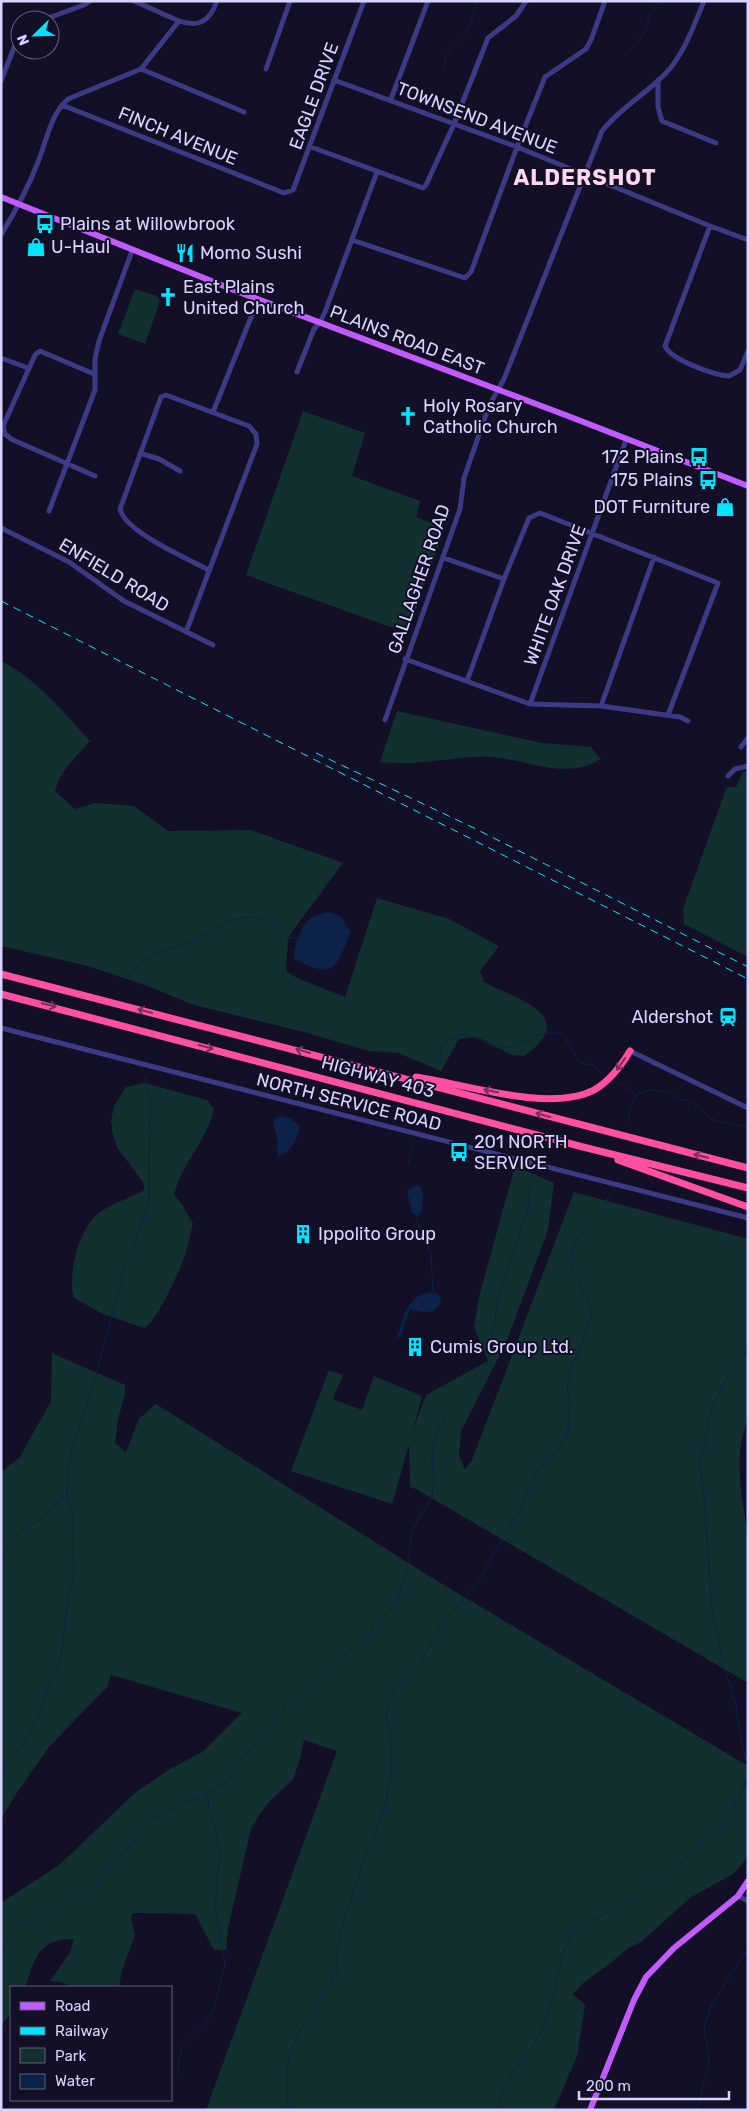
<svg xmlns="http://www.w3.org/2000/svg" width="749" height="2111" viewBox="0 0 749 2111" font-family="Rubik,sans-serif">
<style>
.green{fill:#12302f}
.water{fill:#0c2248}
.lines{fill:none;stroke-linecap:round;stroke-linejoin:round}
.stream{stroke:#0c2248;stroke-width:1}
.minor{stroke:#3d3a85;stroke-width:5}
.major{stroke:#c25bff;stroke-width:6}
.highway{stroke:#ff4fa3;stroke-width:7}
.rail{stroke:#00e5ff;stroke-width:1;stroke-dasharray:8 6;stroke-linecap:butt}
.oneway{stroke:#7d2c5e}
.labels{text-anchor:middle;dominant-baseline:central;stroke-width:4;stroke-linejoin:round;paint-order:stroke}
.street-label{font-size:18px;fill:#d9d4ff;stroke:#130f26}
.poi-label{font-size:18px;fill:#d9d4ff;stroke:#130f26;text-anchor:start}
.district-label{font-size:22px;font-weight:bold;letter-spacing:1px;fill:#ffd6f0;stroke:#130f26}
</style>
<rect width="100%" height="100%" fill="#130f26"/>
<path class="green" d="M135 289 157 296 160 301 145 344 118 334Z
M303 411 365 433 352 476 420 501 416 517 445 528 407 633 246 575Z
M1 661C37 679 63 712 90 741 77 756 60 771 55 791L75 809 95 803 134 806 168 831 251 830 343 863 291 933 288 940 286 971 297 978 345 997 377 898 449 919 499 946 480 971 484 982C517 999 581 1016 524 1056L512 1055 477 1037 459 1039 441 1071 398 1053 369 1051 304 1032 194 1005 145 985 88 966 1 946Z
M397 711 542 743 591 747 601 759C564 781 530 760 492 757 466 756 440 761 415 763 403 763 391 763 380 762Z
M748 771V957L684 924 683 909 726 789 729 787H736L743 772Z
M144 1083 207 1100 214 1109C207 1141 182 1163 174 1195L181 1203 193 1223C190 1235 188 1247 184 1258 180 1270 155 1325 144 1328L103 1314 74 1298C67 1274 79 1228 99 1213 112 1203 130 1198 144 1190L143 1182 118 1149 113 1135 111 1121 114 1106 126 1087Z
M515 1166 554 1183 548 1230 506 1343 461 1431 459 1456 465 1469 472 1460 574 1192 748 1239V1420C731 1461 744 1499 748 1541 749 1586 748 1637 748 1683L416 1489 410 1487 409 1445 392 1504 291 1471 329 1370 343 1375 333 1399 362 1410 374 1376 422 1396 413 1430 426 1395 488 1361 474 1327 479 1297Z
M52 1351 54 1354 125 1385V1394L118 1419 115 1443 126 1452 139 1419 156 1404 429 1576 748 1766V1857L733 1874 690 1898 641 1942 627 1949 608 1965 583 1983 573 1994 585 2005 577 2056 554 2110H206L337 1751 304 1740 300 1759 293 1779 267 1804 251 1828 228 1929 226 1950H214L195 1914 133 1913 131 1918 135 1935 122 1970 119 1987H72L61 1982 50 1981 70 1952 74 1939C37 1939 36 1958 25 1987H11V2012L1 2027V1903L59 1865 136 1792 170 1769 204 1751 242 1713 111 1675 107 1687 49 1747 18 1791 1 1819V1472L20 1457 51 1401Z"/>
<path class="water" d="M330 912 341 917 351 932C335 969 335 980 294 959 293 951 295 946 298 939 305 920 310 915 330 912Z
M281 1116 288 1118 292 1117V1120L300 1126C297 1139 291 1154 277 1156L278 1143 273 1121 276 1117Z
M415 1185 421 1187 423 1197 422 1211 417 1216 412 1213 407 1191Z
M433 1292 441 1296C441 1316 422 1313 410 1309L400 1337H397C405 1317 406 1294 433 1292Z"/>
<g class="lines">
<path class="stream" d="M626 55 645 32 650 14 659 1
M444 69C444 51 459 41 468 28 473 20 474 10 477 1
M128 978 141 962 153 955 198 938 232 920 248 917H260L268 921 290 938H298
M440 1063 442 1045C462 1029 466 1033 488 1044 491 1045 495 1048 499 1048 524 1050 531 1027 562 1034L580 1063 593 1065 605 1077
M611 1081 629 1089 636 1095
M628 1121 630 1108 636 1095 648 1090 669 1092 678 1099 686 1100 697 1106 711 1119 748 1128
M408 1165 413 1141
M417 1216 418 1225 431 1254 433 1292
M748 1349 727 1377 711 1410 700 1465 704 1495 712 1611 724 1666 736 1705 741 1740 748 1767
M1 1557 16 1536 27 1526 40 1520 67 1494
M1 1771 24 1743 34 1725 61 1657 69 1591 72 1585 74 1573 73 1519 67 1493V1474L71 1452 92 1389 124 1270 149 1205 150 1102 145 1076
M1 1949 10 1936 25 1925 79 1899 93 1889 153 1818 223 1785 258 1739 295 1698 343 1656 359 1645 395 1604 408 1570 411 1536 418 1519 431 1500 434 1485 432 1460 436 1433 452 1406 479 1380 487 1364 499 1295 506 1271 528 1209 530 1185 537 1173
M178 2074V2063L182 2048 205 2024 214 2008 225 1964 215 1908 220 1850 206 1793
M288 2110 287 2067 290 2053 301 2029 337 1972 338 1945 344 1919 361 1869 384 1811 391 1774 390 1734 386 1718 388 1703 396 1687 420 1664 440 1626 475 1586 520 1510 537 1469 559 1449 568 1432 570 1408 567 1385 571 1369 591 1319V1307L570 1263 574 1243 597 1216 611 1194
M497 2110 502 2093 514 2071 531 2050 544 2026 554 1996 562 1955 574 1932 635 1896 653 1880 678 1866 718 1831 732 1811 745 1784 748 1772
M697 2110 708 2067 709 2054 704 2027 712 2004 748 1949"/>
<path class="minor" d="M134 1 179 21
M43 20 84 5 90 1
M141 69 244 112
M266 69 290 1
M334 80 517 147 710 226 748 240
M658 80V107L662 121 716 143
M1 81 20 32
M391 99 428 1
M62 105 284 193 293 190 364 1
M311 147 423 188 426 185 454 124 488 38 516 16 526 1
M710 226 665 346C671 360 714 375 729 376L740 370 748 351
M1 235C15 212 28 188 38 162 47 140 50 115 68 99L141 69 179 21C199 28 210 21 217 1
M352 240 465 278 471 272 517 147 545 77 586 49 591 40 605 1
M1 358 28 368
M297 372 314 329 320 322 325 312 377 172
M94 374 40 351 35 355 3 426 5 434 11 439 95 476
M213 412 258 300
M140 453 159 459 180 471
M49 511 95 390V359L99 341 132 251
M1 528 69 562 124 601 213 645
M444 558 504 579
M186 632 257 444 256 434 249 426 166 395 161 397 120 509C125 532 188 559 209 570
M405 659 530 704 601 706 680 717 688 721
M467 681 504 579 529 518 540 513 718 583 668 715
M530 704 626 440
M601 706 654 557
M385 720 460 509 464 478 489 406 504 379 602 131C620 108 646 94 666 73 684 54 694 25 704 1
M741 747 748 738
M728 776 735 769 748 766
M1 1028 748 1218
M630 1051 748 1108
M738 1896 748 1901"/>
<path class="major" d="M1 197 244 294 568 416 748 486
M590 2110 634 2000 646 1977 674 1948 738 1896 748 1881"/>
<path class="highway" d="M1 974 748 1168
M1 994 583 1147 748 1188
M416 1077C464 1084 551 1113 594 1090 610 1081 621 1066 630 1051
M618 1160 748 1207"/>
<path class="rail" d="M1 601 748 979
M316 753 474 828 748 967"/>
</g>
<defs><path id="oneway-shaft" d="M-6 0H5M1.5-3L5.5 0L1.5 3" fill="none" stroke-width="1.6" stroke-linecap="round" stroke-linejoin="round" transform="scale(1.25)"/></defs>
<g class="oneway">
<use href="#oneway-shaft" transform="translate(49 1005) rotate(14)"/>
<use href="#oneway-shaft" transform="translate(145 1011) rotate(-165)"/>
<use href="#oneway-shaft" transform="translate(206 1047) rotate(15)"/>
<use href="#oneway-shaft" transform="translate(303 1051) rotate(-165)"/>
<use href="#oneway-shaft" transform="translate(621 1064) rotate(125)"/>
<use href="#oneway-shaft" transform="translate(491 1091) rotate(-168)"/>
<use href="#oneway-shaft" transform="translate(543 1115) rotate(-165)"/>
<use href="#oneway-shaft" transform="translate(701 1156) rotate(-166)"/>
</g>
<defs>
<g id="bus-bare" transform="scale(1.5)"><path d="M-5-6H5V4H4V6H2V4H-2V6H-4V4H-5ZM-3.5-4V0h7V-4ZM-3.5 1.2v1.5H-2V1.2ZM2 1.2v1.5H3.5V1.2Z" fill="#00e5ff" stroke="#130f26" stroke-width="2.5" paint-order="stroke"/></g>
<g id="shop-bare" transform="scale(1.5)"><path d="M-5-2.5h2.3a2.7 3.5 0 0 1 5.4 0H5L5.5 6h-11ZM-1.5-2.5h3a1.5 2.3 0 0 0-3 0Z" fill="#00e5ff" stroke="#130f26" stroke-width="2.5" paint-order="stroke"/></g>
<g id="restaurant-bare" transform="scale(1.5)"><path d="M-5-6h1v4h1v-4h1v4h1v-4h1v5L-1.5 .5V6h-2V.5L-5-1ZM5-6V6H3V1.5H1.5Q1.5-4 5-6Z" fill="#00e5ff" stroke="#130f26" stroke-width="2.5" paint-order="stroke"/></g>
<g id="church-bare" transform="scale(1.5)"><path d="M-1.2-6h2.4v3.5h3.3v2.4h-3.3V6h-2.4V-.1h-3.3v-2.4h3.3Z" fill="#00e5ff" stroke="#130f26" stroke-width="2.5" paint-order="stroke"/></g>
<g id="station-bare" transform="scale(1.5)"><path d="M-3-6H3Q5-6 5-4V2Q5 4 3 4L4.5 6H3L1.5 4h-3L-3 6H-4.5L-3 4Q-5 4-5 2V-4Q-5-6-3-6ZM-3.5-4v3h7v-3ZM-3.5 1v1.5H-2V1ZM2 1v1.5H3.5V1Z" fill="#00e5ff" stroke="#130f26" stroke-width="2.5" paint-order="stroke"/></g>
<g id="building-bare" transform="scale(1.5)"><path d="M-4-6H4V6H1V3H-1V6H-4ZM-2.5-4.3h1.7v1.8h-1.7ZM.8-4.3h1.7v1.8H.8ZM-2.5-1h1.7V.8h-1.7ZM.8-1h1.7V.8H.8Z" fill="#00e5ff" stroke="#130f26" stroke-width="2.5" paint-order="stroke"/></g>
</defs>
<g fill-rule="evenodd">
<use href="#bus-bare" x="45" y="224"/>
<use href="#shop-bare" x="36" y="247"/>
<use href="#restaurant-bare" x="185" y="253"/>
<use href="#church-bare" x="168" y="297"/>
<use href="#church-bare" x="408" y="416"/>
<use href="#bus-bare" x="699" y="457"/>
<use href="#bus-bare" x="708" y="480"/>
<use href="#shop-bare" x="725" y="507"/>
<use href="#station-bare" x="728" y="1017"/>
<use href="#bus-bare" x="459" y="1152"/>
<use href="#building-bare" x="303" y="1234"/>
<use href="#building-bare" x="415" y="1347"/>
</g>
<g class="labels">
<g class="street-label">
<text transform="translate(314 96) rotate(-70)">EAGLE DRIVE</text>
<text transform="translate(477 118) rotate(21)">TOWNSEND AVENUE</text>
<text transform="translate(178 136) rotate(22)">FINCH AVENUE</text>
<text transform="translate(407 340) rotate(21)">PLAINS ROAD EAST</text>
<text transform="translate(114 575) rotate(31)">ENFIELD ROAD</text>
<text transform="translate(419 579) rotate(-71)">GALLAGHER ROAD</text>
<text transform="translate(555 595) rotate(-70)">WHITE OAK DRIVE</text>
<text transform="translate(378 1077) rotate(15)">HIGHWAY 403</text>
<text transform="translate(349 1102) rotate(14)">NORTH SERVICE ROAD</text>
</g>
<g class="poi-label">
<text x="60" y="224">Plains at Willowbrook</text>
<text x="51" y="247">U-Haul</text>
<text x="200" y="253">Momo Sushi</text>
<text x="183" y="287">East Plains<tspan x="183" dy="21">United Church</tspan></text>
<text x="423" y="406">Holy Rosary<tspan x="423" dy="21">Catholic Church</tspan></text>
<text x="684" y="457" text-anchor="end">172 Plains</text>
<text x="693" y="480" text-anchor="end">175 Plains</text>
<text x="710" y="507" text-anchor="end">DOT Furniture</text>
<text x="713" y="1017" text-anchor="end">Aldershot</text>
<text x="474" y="1142">201 NORTH<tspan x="474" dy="21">SERVICE</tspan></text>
<text x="318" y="1234">Ippolito Group</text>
<text x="430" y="1347">Cumis Group Ltd.</text>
</g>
<g class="district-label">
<text x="585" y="177">ALDERSHOT</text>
</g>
</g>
<rect width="749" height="2111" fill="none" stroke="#d9d4ff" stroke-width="5"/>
<rect x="10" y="1986" width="162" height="115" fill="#130f26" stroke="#625e7d"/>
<rect x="20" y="2002" width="25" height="8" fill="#c25bff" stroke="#625e7d"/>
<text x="55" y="2011" font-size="15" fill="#d9d4ff">Road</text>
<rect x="20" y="2027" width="25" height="8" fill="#00e5ff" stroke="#625e7d"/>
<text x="55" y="2036" font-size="15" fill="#d9d4ff">Railway</text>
<rect x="20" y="2048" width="25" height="15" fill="#12302f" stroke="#625e7d"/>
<text x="55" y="2061" font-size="15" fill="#d9d4ff">Park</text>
<rect x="20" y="2074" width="25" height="15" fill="#0c2248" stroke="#625e7d"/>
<text x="55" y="2086" font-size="15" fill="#d9d4ff">Water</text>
<g transform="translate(35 35) rotate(247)"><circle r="24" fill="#130f26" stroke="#625e7d"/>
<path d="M0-4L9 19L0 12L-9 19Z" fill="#00e5ff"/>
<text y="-8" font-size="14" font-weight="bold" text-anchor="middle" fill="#d9d4ff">N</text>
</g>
<path d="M579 2091v8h150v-8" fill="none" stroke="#d9d4ff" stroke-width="2.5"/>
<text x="586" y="2091" font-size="15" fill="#d9d4ff" stroke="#130f26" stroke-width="4" paint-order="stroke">200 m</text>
</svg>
